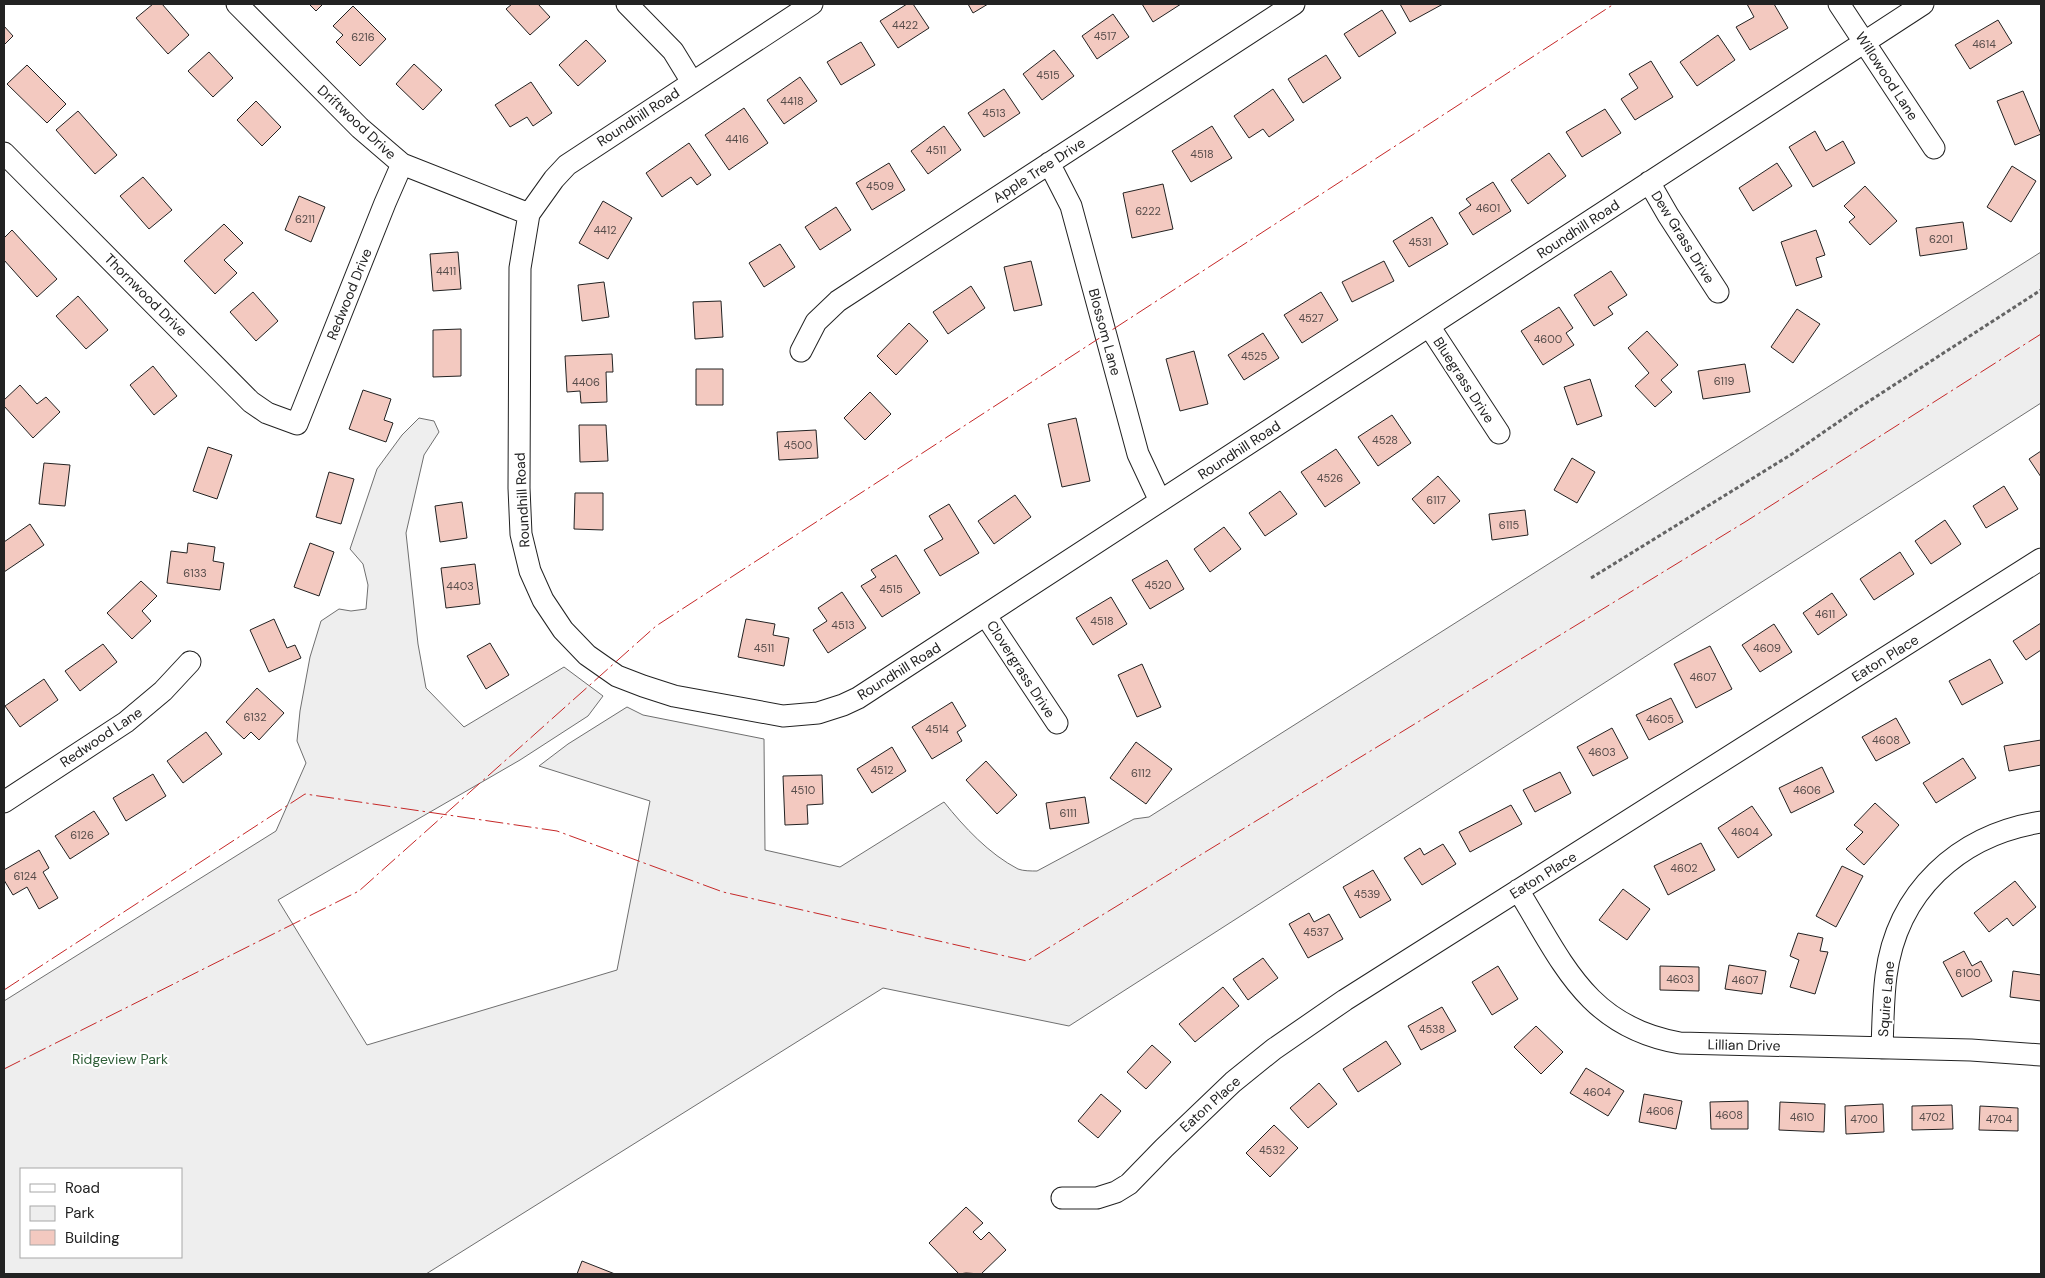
<svg xmlns="http://www.w3.org/2000/svg" width="2045" height="1278" viewBox="0 0 2045 1278" font-family="'DM Sans',sans-serif">
<style>
.green{fill:#eee;stroke:#6f6f6f;fill-rule:evenodd}
.building{fill:#f3c9c0;stroke:#222}
.lines{fill:none;stroke-linecap:round;stroke-linejoin:round}
.minor-casing{stroke:#222;stroke-width:23}
.path{stroke:#646464;stroke-width:3;stroke-dasharray:4 2.5;stroke-linecap:butt}
.minor{stroke:#fff;stroke-width:21}
.power{stroke:#c62828;stroke-width:1;stroke-dasharray:18 4 2.5 4;stroke-linecap:butt}
.labels{text-anchor:middle;dominant-baseline:central;stroke-width:4;stroke-linejoin:round;paint-order:stroke}
.number-label{font-size:11px;fill:#564c4a}
.street-label{font-size:14px;fill:#222;stroke:#fff}
.park-label{font-size:14px;fill:#2f5e38;stroke:#fff}
</style>
<rect width="100%" height="100%" fill="#fff"/>
<path class="green" d="M2041 252V403L1069 1026 883 988 426 1274H4V1001L276 831 306 763 297 741 300 711 310 657 321 621 339 609 351 611 366 609 368 585 363 564 350 549 377 469 402 435 419 418 434 421 439 432 424 455 406 533 418 644 426 688 464 727 564 667 603 696 588 716 520 760 278 900 367 1045 617 970 650 801 539 766 568 744 627 707 643 715 764 739 765 850 840 867 944 802C964 827 989 854 1018 869 1023 871 1031 871 1037 871L1134 819 1149 817ZM21 1169H181V1257H21Z"/>
<path class="building" d="M153 4H162L189 35 168 54 136 18Z
M309 4H323L316 11Z
M512 4H538L550 17 530 35 506 9Z
M907 4H913L929 28 898 48 880 21Z
M968 4H988L973 13Z
M1142 4H1181L1153 22Z
M1400 4H1443L1410 22Z
M1747 4H1774L1788 28 1750 50 1736 27 1754 17Z
M353 6 386 39 360 66 336 42 343 35 333 26Z
M1382 10 1396 33 1359 57 1344 34Z
M1113 14 1129 37 1097 59 1082 36Z
M1998 20 2012 43 1970 69 1955 45Z
M4 26 13 36 4 45Z
M1718 35 1735 60 1697 86 1680 62Z
M586 40 606 61 578 86 559 65Z
M861 42 875 65 841 85 827 62Z
M1054 50 1074 76 1042 100 1023 74Z
M209 52 233 78 213 97 188 71Z
M1326 55 1341 78 1303 103 1288 79Z
M1651 61 1673 97 1635 120 1621 99 1638 88 1629 74Z
M414 64 442 90 423 110 396 84Z
M27 65 66 104 47 123 7 84Z
M800 77 817 101 784 124 767 100Z
M531 82 552 113 533 126 527 117 510 127 495 105Z
M1004 89 1020 113 984 137 968 113Z
M1273 89 1294 120 1269 137 1263 129 1249 138 1234 116Z
M2023 91 2041 134 2015 145 1997 101Z
M256 101 281 127 262 146 237 120Z
M744 108 768 143 729 170 705 135Z
M1605 109 1621 133 1582 157 1566 132Z
M78 111 117 155 95 174 56 130Z
M944 126 961 150 928 174 911 151Z
M1212 126 1232 158 1191 182 1172 151Z
M1815 131 1826 151 1843 141 1855 163 1813 187 1789 147Z
M689 143 711 175 697 185 691 177 662 197 646 173Z
M1549 153 1566 176 1528 204 1511 180Z
M889 163 905 190 872 210 856 183Z
M1777 163 1792 186 1753 211 1739 188Z
M2012 166 2036 181 2011 222 1987 207Z
M143 177 172 210 149 229 120 196Z
M1493 182 1511 211 1473 235 1459 213 1471 205 1466 199Z
M1163 184 1173 229 1132 238 1123 193Z
M1865 186 1897 221 1870 245 1849 222 1855 217 1844 206Z
M299 196 325 207 311 242 285 230Z
M603 201 632 218 608 259 579 243Z
M836 207 851 230 820 250 805 227Z
M1432 217 1448 244 1409 267 1393 241Z
M1963 222 1967 249 1920 256 1916 228Z
M224 224 243 243 224 260 237 273 215 294 184 261Z
M12 230 57 279 37 297 4 260V238Z
M1816 230 1825 255 1816 258 1822 277 1796 286 1781 242Z
M780 244 795 267 764 287 749 263Z
M458 252 461 289 433 291 430 254Z
M1031 261 1042 305 1014 311 1004 267Z
M1384 261 1394 281 1352 302 1342 282Z
M1611 271 1627 295 1608 307 1613 314 1594 326 1574 295Z
M604 282 609 317 582 321 578 285Z
M971 286 985 308 948 334 933 312Z
M253 292 278 321 256 341 230 312Z
M1321 292 1338 320 1302 343 1284 315Z
M78 296 108 330 86 349 56 316Z
M721 301 723 337 695 339 693 302Z
M1559 307 1573 328 1566 333 1574 345 1543 365 1521 331Z
M1797 309 1820 324 1793 363 1771 347Z
M909 323 928 341 896 375 877 356Z
M461 329V376L433 377V330Z
M1647 331 1678 365 1661 380 1672 392 1655 407 1635 386 1649 373 1628 348Z
M1263 333 1279 358 1244 380 1228 355Z
M1194 351 1208 404 1180 411 1166 359Z
M612 354 613 372H606L607 402 581 403 580 391 567 392 565 356Z
M1745 364 1750 392 1703 399 1698 371Z
M153 366 177 396 154 415 130 385Z
M696 369H723V405H696Z
M1590 379 1602 416 1577 425 1564 387Z
M20 385 37 404 46 397 60 412 33 438 4 406V400Z
M363 390 391 399 384 420 393 423 386 442 349 429Z
M870 392 891 414 865 440 844 418Z
M1392 415 1411 443 1378 466 1358 437Z
M1076 418 1090 481 1062 487 1048 424Z
M579 425H606L608 461 580 462Z
M816 430 818 458 779 460 777 432Z
M208 447 232 455 217 499 193 491Z
M1336 449 1360 483 1325 507 1301 472Z
M2041 451V477L2029 459Z
M1572 458 1595 472 1577 503 1554 490Z
M44 463 70 465 65 506 39 504Z
M329 472 354 479 341 524 316 517Z
M1438 476 1460 501 1434 524 1412 499Z
M2004 486 2018 509 1986 528 1973 506Z
M1280 491 1297 514 1265 536 1249 513Z
M575 493H603V530L574 529Z
M1015 495 1031 517 994 544 978 521Z
M462 502 467 538 440 542 435 506Z
M949 504 979 553 940 576 924 550 943 539 929 516Z
M1525 510 1528 535 1492 540 1489 514Z
M1945 520 1961 544 1931 564 1915 541Z
M30 524 44 545 4 572V542Z
M1224 527 1241 549 1210 572 1194 549Z
M188 543 215 547 213 561 224 563 220 590 167 583 171 551 187 553Z
M310 543 334 552 319 596 294 587Z
M1900 552 1914 574 1874 600 1860 579Z
M896 555 920 593 882 617 861 586 876 577 871 570Z
M1167 560 1184 589 1150 609 1132 580Z
M475 564 480 604 446 608 441 568Z
M141 581 157 596 142 611 151 621 132 639 107 613Z
M842 592 866 628 828 653 813 630 827 621 818 608Z
M1832 593 1847 615 1818 635 1803 613Z
M1111 597 1127 624 1093 645 1076 618Z
M274 619 287 648 295 645 301 658 269 672 250 630Z
M746 619 775 624 773 635 789 638 784 666 738 657Z
M2041 623V650L2026 660 2013 641Z
M1774 624 1792 652 1760 672 1742 645Z
M490 643 509 675 486 689 467 656Z
M103 644 117 662 80 691 65 671Z
M1710 646 1732 689 1696 708 1674 664Z
M1990 659 2003 683 1962 705 1949 681Z
M1142 664 1161 707 1137 717 1118 675Z
M44 679 58 700 20 727 5 706Z
M257 688 284 713 259 740 251 732 244 739 226 722Z
M1671 698 1683 722 1649 740 1636 715Z
M952 702 966 726 957 732 962 741 932 759 912 727Z
M1896 718 1910 743 1876 761 1862 737Z
M1612 728 1628 758 1593 776 1577 747Z
M206 732 222 754 183 783 167 761Z
M2041 740V765L2009 771 2004 746Z
M1136 742 1172 769 1146 804 1110 778Z
M892 747 906 771 872 793 857 769Z
M1963 758 1976 778 1936 803 1923 783Z
M986 761 1017 795 997 814 966 780Z
M1822 767 1834 792 1791 813 1779 788Z
M1560 772 1571 793 1535 812 1523 790Z
M153 774 166 796 126 821 113 798Z
M822 775 823 804 807 805 808 824 785 825 783 776Z
M1085 797 1089 823 1050 829 1046 803Z
M1875 803 1899 825 1864 865 1846 849 1863 832 1854 825Z
M1511 805 1522 824 1470 852 1459 832Z
M1752 806 1772 835 1738 858 1718 828Z
M94 811 109 834 70 859 55 836Z
M1701 843 1715 870 1668 895 1654 866Z
M1443 844 1456 864 1422 885 1404 858 1420 848 1424 855Z
M39 850 49 868 43 872 58 898 39 909 27 887 13 895 4 880V870Z
M1842 866 1863 876 1836 927 1816 916Z
M1373 870 1391 900 1360 918 1343 887Z
M2015 881 2036 907 2013 926 2007 918 1989 932 1974 913Z
M1623 889 1650 909 1627 940 1599 920Z
M1309 913 1314 922 1329 914 1343 939 1308 958 1289 924Z
M1798 933 1823 938 1820 951 1828 952 1815 994 1790 987 1799 960 1790 956Z
M1964 951 1972 966 1981 961 1992 981 1962 997 1943 962Z
M1263 958 1278 978 1248 1000 1233 979Z
M1729 965 1766 971 1762 994 1725 989Z
M1498 966 1518 999 1492 1015 1472 982Z
M1660 966 1699 967V991L1660 990Z
M2013 971 2041 975V1001L2010 997Z
M1223 987 1239 1006 1195 1042 1179 1024Z
M1442 1007 1456 1031 1421 1050 1408 1026Z
M1536 1026 1563 1052 1541 1074 1514 1047Z
M1386 1041 1401 1064 1358 1092 1343 1069Z
M1152 1045 1171 1062 1146 1089 1127 1072Z
M1586 1068 1624 1091 1608 1116 1570 1093Z
M1319 1083 1337 1104 1308 1128 1290 1108Z
M1101 1094 1121 1111 1098 1138 1078 1121Z
M1644 1094 1682 1101 1676 1129 1639 1122Z
M1748 1101V1129H1711L1710 1102Z
M1780 1102 1825 1104 1824 1132 1779 1130Z
M1883 1104 1884 1132 1846 1134 1845 1106Z
M1952 1105 1953 1129 1912 1130V1106Z
M1980 1106 2018 1108V1131L1979 1130Z
M1274 1125 1298 1148 1270 1177 1246 1153Z
M966 1207 983 1223 973 1232 981 1240 989 1232 1006 1250 981 1274 966 1273 959 1274 929 1243Z
M582 1261 615 1274H577Z"/>
<g class="lines">
<g class="minor-casing">
<path id="minor" d="M237 4 360 128 402 164 529 214
M627 4 673 51 692 82
M812 4 567 165 554 179 529 214 520 268 519 488 521 534 530 571 543 600 563 630 587 655 617 676 643 686 674 696 783 716 818 713 843 705 858 698 1923 4
M1839 4 1934 148
M4 153 251 402 267 413 297 424 385 203 402 164
M1049 163 1071 206 1138 454 1160 501
M1649 182 1668 215 1718 292
M1429 326 1499 433
M801 351 816 322 838 301 1294 4
M986 616 1057 723
M4 802 126 722 163 691 190 662
M1518 890C1563 963 1587 1027 1680 1043L1971 1050 2041 1055
M1882 1048C1883 1024 1883 999 1886 976 1897 891 1959 835 2041 822
M1062 1198H1097L1116 1192 1129 1184 1164 1148 1233 1082 1274 1049 1345 1000 2041 559"/>
</g>
<path class="path" d="M1591 578 1792 454 1860 407 2041 290"/>
<use href="#minor" class="minor"/>
<path class="power" d="M4 990 305 794 557 831 723 892 1027 961 1745 522 2041 334
M4 1069 359 891 656 626 1614 4"/>
</g>
<g class="labels">
<g class="number-label">
<text x="905" y="25">4422</text>
<text x="1105" y="36">4517</text>
<text x="363" y="37">6216</text>
<text x="1984" y="44">4614</text>
<text x="1048" y="75">4515</text>
<text x="792" y="101">4418</text>
<text x="994" y="113">4513</text>
<text x="737" y="139">4416</text>
<text x="936" y="150">4511</text>
<text x="1202" y="154">4518</text>
<text x="880" y="186">4509</text>
<text x="1488" y="208">4601</text>
<text x="1148" y="211">6222</text>
<text x="305" y="219">6211</text>
<text x="605" y="230">4412</text>
<text x="1941" y="239">6201</text>
<text x="1420" y="242">4531</text>
<text x="446" y="271">4411</text>
<text x="1311" y="318">4527</text>
<text x="1548" y="339">4600</text>
<text x="1254" y="356">4525</text>
<text x="1724" y="381">6119</text>
<text x="586" y="382">4406</text>
<text x="1385" y="440">4528</text>
<text x="798" y="445">4500</text>
<text x="1330" y="478">4526</text>
<text x="1436" y="500">6117</text>
<text x="1509" y="525">6115</text>
<text x="195" y="573">6133</text>
<text x="1158" y="585">4520</text>
<text x="460" y="586">4403</text>
<text x="891" y="589">4515</text>
<text x="1825" y="614">4611</text>
<text x="1102" y="621">4518</text>
<text x="843" y="625">4513</text>
<text x="764" y="648">4511</text>
<text x="1767" y="648">4609</text>
<text x="1703" y="677">4607</text>
<text x="255" y="717">6132</text>
<text x="1660" y="719">4605</text>
<text x="937" y="729">4514</text>
<text x="1886" y="740">4608</text>
<text x="1602" y="752">4603</text>
<text x="882" y="770">4512</text>
<text x="1141" y="773">6112</text>
<text x="803" y="790">4510</text>
<text x="1807" y="790">4606</text>
<text x="1068" y="813">6111</text>
<text x="1745" y="832">4604</text>
<text x="82" y="835">6126</text>
<text x="1684" y="868">4602</text>
<text x="25" y="876">6124</text>
<text x="1367" y="894">4539</text>
<text x="1316" y="932">4537</text>
<text x="1968" y="973">6100</text>
<text x="1680" y="979">4603</text>
<text x="1745" y="980">4607</text>
<text x="1432" y="1029">4538</text>
<text x="1597" y="1092">4604</text>
<text x="1660" y="1111">4606</text>
<text x="1729" y="1115">4608</text>
<text x="1802" y="1117">4610</text>
<text x="1932" y="1117">4702</text>
<text x="1864" y="1119">4700</text>
<text x="1999" y="1119">4704</text>
<text x="1272" y="1150">4532</text>
</g>
<g class="street-label">
<text transform="translate(1887 76) rotate(57)">Willowood Lane</text>
<text transform="translate(638 117) rotate(-33)">Roundhill Road</text>
<text transform="translate(357 122) rotate(43)">Driftwood Drive</text>
<text transform="translate(1039 170) rotate(-33)">Apple Tree Drive</text>
<text transform="translate(1578 229) rotate(-33)">Roundhill Road</text>
<text transform="translate(1683 237) rotate(58)">Dew Grass Drive</text>
<text transform="translate(349 294) rotate(-68)">Redwood Drive</text>
<text transform="translate(146 295) rotate(45)">Thornwood Drive</text>
<text transform="translate(1105 332) rotate(75)">Blossom Lane</text>
<text transform="translate(1464 380) rotate(57)">Bluegrass Drive</text>
<text transform="translate(1239 450) rotate(-33)">Roundhill Road</text>
<text transform="translate(522 500) rotate(-93)">Roundhill Road</text>
<text transform="translate(1885 658) rotate(-32)">Eaton Place</text>
<text transform="translate(1021 669) rotate(57)">Clovergrass Drive</text>
<text transform="translate(899 671) rotate(-32)">Roundhill Road</text>
<text transform="translate(101 737) rotate(-34)">Redwood Lane</text>
<text transform="translate(1543 875) rotate(-32)">Eaton Place</text>
<text transform="translate(1886 999) rotate(-85)">Squire Lane</text>
<text transform="translate(1744 1045) rotate(1)">Lillian Drive</text>
<text transform="translate(1210 1104) rotate(-42)">Eaton Place</text>
</g>
<g class="park-label">
<text x="120" y="1059">Ridgeview Park</text>
</g>
</g>
<rect width="2045" height="1278" fill="none" stroke="#222222" stroke-width="10"/>
<rect x="20" y="1168" width="162" height="90" fill="#ffffff" stroke="#a7a7a7"/>
<rect x="30" y="1184" width="25" height="8" fill="#ffffff" stroke="#a7a7a7"/>
<text x="65" y="1193" font-size="15" fill="#222222">Road</text>
<rect x="30" y="1206" width="25" height="15" fill="#eeeeee" stroke="#a7a7a7"/>
<text x="65" y="1218" font-size="15" fill="#222222">Park</text>
<rect x="30" y="1230" width="25" height="15" fill="#f3c9c0" stroke="#a7a7a7"/>
<text x="65" y="1243" font-size="15" fill="#222222">Building</text>
</svg>
